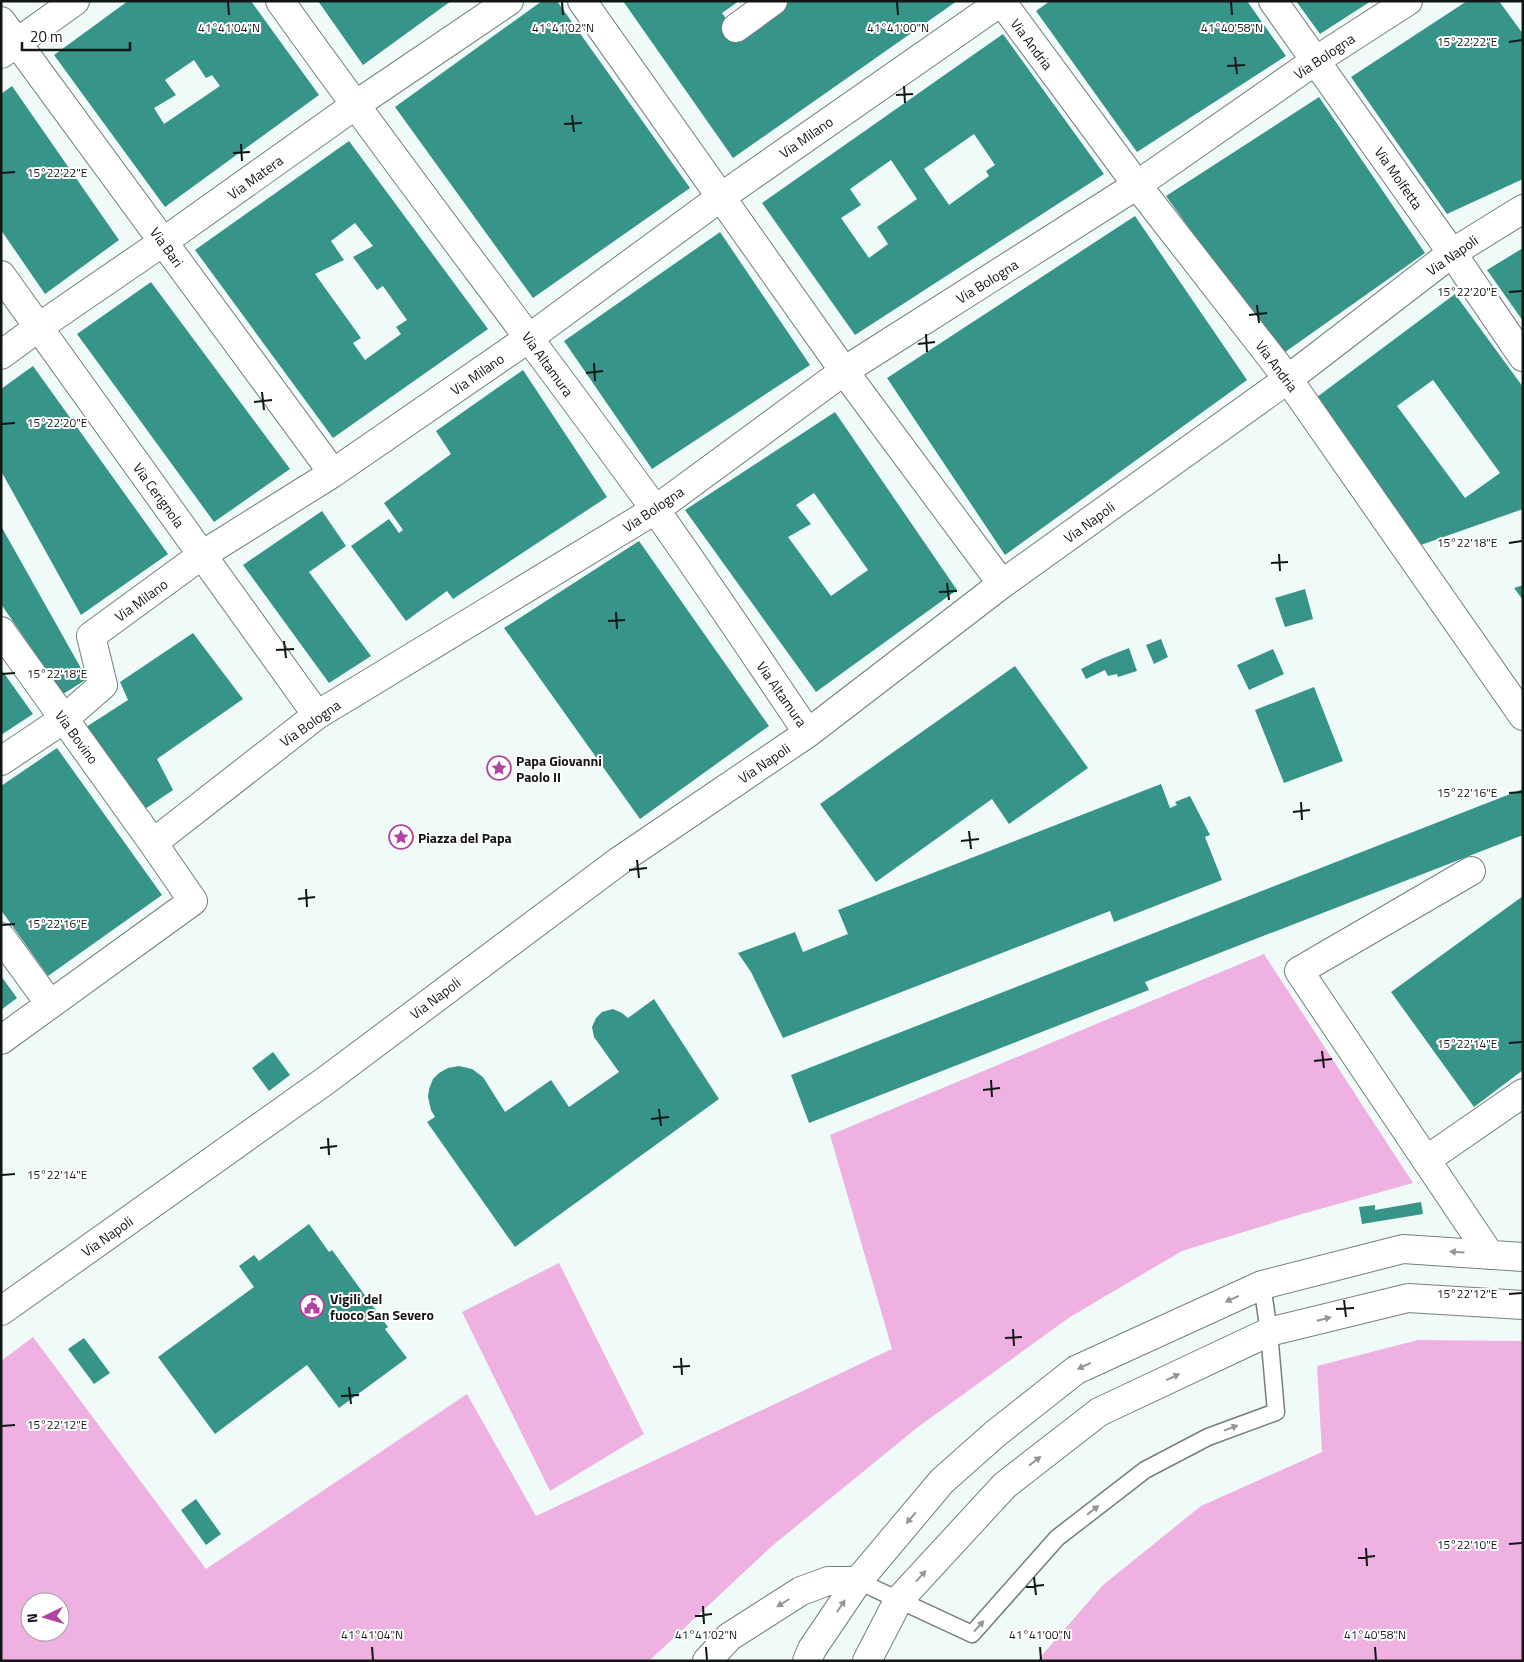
<svg xmlns="http://www.w3.org/2000/svg" width="1524" height="1662" viewBox="0 0 1524 1662" font-family="'Titillium Web',sans-serif">
<style>
.green{fill:#efb1e2;fill-rule:evenodd}
.building{fill:#369488;fill-rule:evenodd}
.lines{fill:none;stroke-linecap:round;stroke-linejoin:round}
.lane-casing{stroke:#757f7d;stroke-width:19}
.street-casing{stroke:#757f7d;stroke-width:30}
.lane{stroke:#fff;stroke-width:16}
.street{stroke:#fff;stroke-width:28}
.oneway{fill:#949696}
.ticks{fill:none;stroke:#121615;stroke-width:2}
.labels{text-anchor:middle;dominant-baseline:central;stroke-width:4;stroke-linejoin:round;paint-order:stroke}
.street-label{font-size:14px;fill:#121615;stroke:#fff}
.poi-label{font-size:14px;font-weight:bold;fill:#121615;stroke:#fff;text-anchor:start}
.ticks-label{font-size:12px;text-anchor:middle;fill:#121615;stroke:#fff;stroke-width:4;stroke-linejoin:round;paint-order:stroke}
</style>
<rect width="100%" height="100%" fill="#f0fbf9"/>
<path class="green" d="M1264 954 1413 1183 1302 1214 1182 1251 1070 1317 918 1427 772 1546 649 1661H1V1361L33 1337 206 1569 467 1394 536 1516 892 1349 830 1135ZM30 1602H60V1632H30Z
M559 1263 644 1434 550 1491 462 1312Z
M1418 1340 1523 1341V1661H1037L1103 1585 1201 1506 1322 1452 1317 1366Z"/>
<path class="building" d="M128 1H251L319 95 165 207 54 55ZM194 60 206 78 212 75 220 86 164 124 154 108 176 95 165 80Z
M318 1H451L363 65Z
M542 1H557L690 188 533 298 395 107Z
M623 1H739L722 13 740 38 790 1H957L733 158Z
M1050 1H1247L1286 56 1137 152 1036 11Z
M1296 1H1371L1320 34Z
M1467 1H1499L1523 34V179L1447 214 1351 77Z
M1003 34 1104 174 855 335 762 203ZM974 134 995 165 986 171 989 176 949 205 924 169ZM891 160 917 199 877 227 888 244 869 258 841 218 861 205 850 189Z
M12 86 119 240 45 294 1 230V94Z
M1319 97 1425 253 1281 355 1166 196Z
M349 141 488 329 333 438 195 250ZM355 223 373 246 353 257 377 290 383 286 407 320 396 327 401 334 365 360 353 343 361 338 315 274 344 260 331 241Z
M1135 216 1247 380 1005 555 887 378Z
M720 232 810 365 652 469 564 341Z
M1523 248V321L1487 270Z
M151 282 290 469 214 522 77 334Z
M1455 294 1523 387V509L1418 546 1313 400ZM1433 380 1500 473 1465 498 1397 406Z
M33 366 168 554 81 615 1 471V389Z
M523 370 607 497 453 599 447 591 406 621 351 546 389 519 399 533 403 530 384 503 451 454 436 431Z
M835 412 957 590 816 692 685 510ZM814 493 868 570 831 596 788 537 811 524 796 505Z
M322 511 346 546 309 572 371 656 329 683 243 565Z
M1 526 87 679 63 694 1 604Z
M639 541 769 726 640 819 504 628Z
M1523 585V600L1514 588Z
M1305 589 1313 619 1285 627 1275 598Z
M193 633 243 699 157 759 173 790 142 811 86 727 128 700 120 682Z
M1161 639 1168 657 1154 664 1146 645Z
M1129 648 1137 671 1118 677 1117 674 1108 676 1105 670 1086 679 1081 669 1101 659Z
M1273 649 1284 674 1249 690 1237 665Z
M1015 666 1088 768 1009 824 992 799 876 882 820 804Z
M1 669 33 714 1 735Z
M1314 687 1343 761 1284 783 1255 710Z
M57 748 162 895 48 976 1 910V786Z
M1161 784 1170 808 1177 805 1175 802 1190 796 1210 835 1205 837 1222 880 1114 922 1110 911 783 1038 751 972 738 953 795 932 803 952 848 934 838 910Z
M1523 789V835L1145 982 1149 990 809 1123 791 1075Z
M1523 896V1070L1474 1107 1391 992Z
M1 976 17 998 1 1010Z
M654 999 719 1099 515 1247 427 1122 435 1117 431 1110 428 1097 429 1089 433 1079 439 1073 448 1068 459 1066 472 1069 483 1077 505 1112 551 1080 569 1107 619 1072 594 1037 592 1027 596 1018 602 1012 613 1009 622 1013 628 1018Z
M273 1052 290 1075 269 1091 252 1068Z
M1421 1202 1423 1214 1362 1224 1359 1207 1375 1205V1210Z
M309 1224 329 1252 332 1250 388 1327 385 1329 407 1358 339 1408 307 1365 215 1434 158 1357 254 1287 239 1266 254 1255 259 1261Z
M84 1338 110 1373 94 1384 68 1349Z
M196 1499 221 1534 206 1545 181 1510Z"/>
<g class="lines">
<g class="lane-casing">
<path id="lane" d="M858 1581 972 1634 1057 1538 1145 1470 1208 1437 1276 1412 1269 1332 1262 1285"/>
</g>
<g class="street-casing">
<path id="street" d="M280 1C402 172 531 338 654 508 707 582 757 658 808 733
M582 1 844 371 1002 584
M1001 1 1137 185 1288 379 1523 716
M1273 1 1452 253 1523 357
M1 21 333 473
M736 28 773 1
M1 54 75 1
M1 275 317 715
M1 355 39 327 163 242 354 106 509 1
M1 631 153 843
M1 761 64 719 103 685 91 636 202 555 333 473 529 338 721 197 1002 1
M1471 871 1299 971 1490 1255
M1 937 50 1004
M1 1040 193 901 153 843 317 715 655 510 844 371 1137 185 1315 61 1408 1
M1426 1160 1523 1093
M1 1311 325 1081 619 861 808 733 1002 584 1288 379 1452 253 1523 209
M707 1661 729 1637 801 1591 828 1581H858L942 1481 995 1434 1076 1370 1262 1285 1403 1249 1523 1257
M807 1661 812 1649 858 1581
M867 1661 898 1601 1005 1485 1099 1412 1269 1332 1408 1298 1523 1305"/>
</g>
<use href="#lane" class="lane"/>
<use href="#street" class="street"/>
</g>
<defs><path id="oneway-solid" d="M-6-.8H1V-3.2L6.5 0L1 3.2V.8H-6Z" transform="scale(1.25)"/></defs>
<g class="oneway">
<use href="#oneway-solid" transform="translate(1457 1252) rotate(-176)"/>
<use href="#oneway-solid" transform="translate(1232 1299) rotate(156)"/>
<use href="#oneway-solid" transform="translate(1324 1319) rotate(-14)"/>
<use href="#oneway-solid" transform="translate(1084 1366) rotate(155)"/>
<use href="#oneway-solid" transform="translate(1173 1377) rotate(-25)"/>
<use href="#oneway-solid" transform="translate(1231 1428) rotate(-21)"/>
<use href="#oneway-solid" transform="translate(1035 1461) rotate(-38)"/>
<use href="#oneway-solid" transform="translate(1093 1510) rotate(-38)"/>
<use href="#oneway-solid" transform="translate(911 1518) rotate(130)"/>
<use href="#oneway-solid" transform="translate(921 1576) rotate(-48)"/>
<use href="#oneway-solid" transform="translate(783 1603) rotate(148)"/>
<use href="#oneway-solid" transform="translate(841 1606) rotate(-56)"/>
<use href="#oneway-solid" transform="translate(979 1626) rotate(-48)"/>
</g>
<path class="ticks" d="M228 2 229 15M562 2 563 15M897 2 898 15M1231 2 1232 15M1509 42 1522 40M1235 57 1237 74M1227 66 1245 65M904 86 905 103M896 95 913 94M572 115 574 132M564 124 582 123M241 144 242 161M233 153 250 152M2 173 15 172M1509 292 1522 291M1257 305 1259 323M1249 315 1267 313M926 334 927 352M918 344 935 342M594 363 595 381M586 373 603 371M262 392 264 410M254 402 272 400M2 424 15 423M1509 543 1522 541M1279 554 1280 571M1271 563 1288 562M947 583 949 600M939 592 957 591M616 612 617 629M608 621 625 620M284 641 286 658M276 650 294 649M2 674 15 673M1509 793 1522 792M1301 802 1302 820M1293 812 1310 810M969 831 971 849M961 841 979 839M637 860 639 878M629 870 647 868M306 889 307 907M298 899 315 897M2 925 15 924M1509 1043 1522 1042M1322 1051 1324 1068M1314 1061 1332 1059M991 1080 992 1097M983 1090 1000 1088M659 1109 661 1126M651 1119 669 1117M328 1138 329 1155M320 1148 337 1146M2 1175 15 1174M1509 1294 1522 1293M1344 1300 1346 1317M1336 1309 1354 1308M1013 1329 1014 1346M1005 1338 1022 1337M681 1358 682 1375M673 1367 690 1366M349 1387 351 1404M341 1396 359 1395M2 1426 15 1425M1509 1544 1522 1543M1366 1548 1367 1566M1358 1558 1375 1556M1034 1577 1036 1595M1026 1587 1044 1585M703 1606 704 1624M695 1616 712 1614M372 1647 373 1660M706 1647 707 1660M1040 1647 1041 1660M1375 1647 1376 1660"/>
<defs>
<g id="sight-ring" transform="scale(1.25)"><circle r="9.5" fill="#fff" stroke="#b243a1" stroke-width="1.5"/><path d="M0-6L1.8-2.2L6-1.7L2.9 1.2L3.7 5.4L0 3.3L-3.7 5.4L-2.9 1.2L-6-1.7L-1.8-2.2Z" fill="#b243a1"/></g>
<g id="civic-ring" transform="scale(1.25)"><circle r="9.5" fill="#fff" stroke="#b243a1" stroke-width="1.5"/><path d="M-.6-6.5H3V-4.5H.6V-3L4-1V1h2V6H-6V1h2V-1L-.6-3ZM-1.2 2.5V6h2.4V2.5Z" fill="#b243a1"/></g>
</defs>
<g fill-rule="evenodd">
<use href="#sight-ring" x="499" y="768"/>
<use href="#sight-ring" x="401" y="837"/>
<use href="#civic-ring" x="312" y="1306"/>
</g>
<g class="labels">
<g class="street-label">
<text transform="translate(1032 44) rotate(53)">Via Andria</text>
<text transform="translate(1324 56) rotate(-34)">Via Bologna</text>
<text transform="translate(806 137) rotate(-35)">Via Milano</text>
<text transform="translate(255 177) rotate(-36)">Via Matera</text>
<text transform="translate(1399 178) rotate(55)">Via Molfetta</text>
<text transform="translate(167 247) rotate(54)">Via Bari</text>
<text transform="translate(1452 255) rotate(-35)">Via Napoli</text>
<text transform="translate(987 281) rotate(-32)">Via Bologna</text>
<text transform="translate(548 364) rotate(54)">Via Altamura</text>
<text transform="translate(1277 366) rotate(53)">Via Andria</text>
<text transform="translate(477 374) rotate(-35)">Via Milano</text>
<text transform="translate(159 495) rotate(54)">Via Cerignola</text>
<text transform="translate(653 509) rotate(-34)">Via Bologna</text>
<text transform="translate(1089 522) rotate(-36)">Via Napoli</text>
<text transform="translate(141 600) rotate(-36)">Via Milano</text>
<text transform="translate(782 694) rotate(55)">Via Altamura</text>
<text transform="translate(310 723) rotate(-35)">Via Bologna</text>
<text transform="translate(77 737) rotate(54)">Via Bovino</text>
<text transform="translate(764 763) rotate(-34)">Via Napoli</text>
<text transform="translate(435 998) rotate(-37)">Via Napoli</text>
<text transform="translate(107 1236) rotate(-35)">Via Napoli</text>
</g>
<g class="poi-label">
<text x="516" y="760">Papa Giovanni<tspan x="516" dy="16">Paolo II</tspan></text>
<text x="418" y="837">Piazza del Papa</text>
<text x="330" y="1298">Vigili del<tspan x="330" dy="16">fuoco San Severo</tspan></text>
</g>
</g>
<g class="ticks-label">
<text x="229" y="32">41°41'04"N</text>
<text x="563" y="32">41°41'02"N</text>
<text x="898" y="32">41°41'00"N</text>
<text x="1232" y="32">41°40'58"N</text>
<text x="1467" y="46">15°22'22"E</text>
<text x="57" y="177">15°22'22"E</text>
<text x="1467" y="296">15°22'20"E</text>
<text x="57" y="427">15°22'20"E</text>
<text x="1467" y="547">15°22'18"E</text>
<text x="57" y="678">15°22'18"E</text>
<text x="1467" y="797">15°22'16"E</text>
<text x="57" y="928">15°22'16"E</text>
<text x="1467" y="1048">15°22'14"E</text>
<text x="57" y="1179">15°22'14"E</text>
<text x="1467" y="1298">15°22'12"E</text>
<text x="57" y="1429">15°22'12"E</text>
<text x="1467" y="1549">15°22'10"E</text>
<text x="372" y="1639">41°41'04"N</text>
<text x="706" y="1639">41°41'02"N</text>
<text x="1040" y="1639">41°41'00"N</text>
<text x="1375" y="1639">41°40'58"N</text>
</g>
<rect width="1524" height="1662" fill="none" stroke="#121615" stroke-width="5"/>
<g transform="translate(45 1617) rotate(265)"><circle r="24" fill="#ffffff" stroke="#a0a2a1"/>
<path d="M0-4L9 19L0 12L-9 19Z" fill="#b243a1"/>
<text y="-8" font-size="14" font-weight="bold" text-anchor="middle" fill="#121615">N</text>
</g>
<path d="M22 42v8h108v-8" fill="none" stroke="#121615" stroke-width="2.5"/>
<text x="30" y="42" font-size="15" fill="#121615" stroke="#ffffff" stroke-width="4" paint-order="stroke">20 m</text>
</svg>
